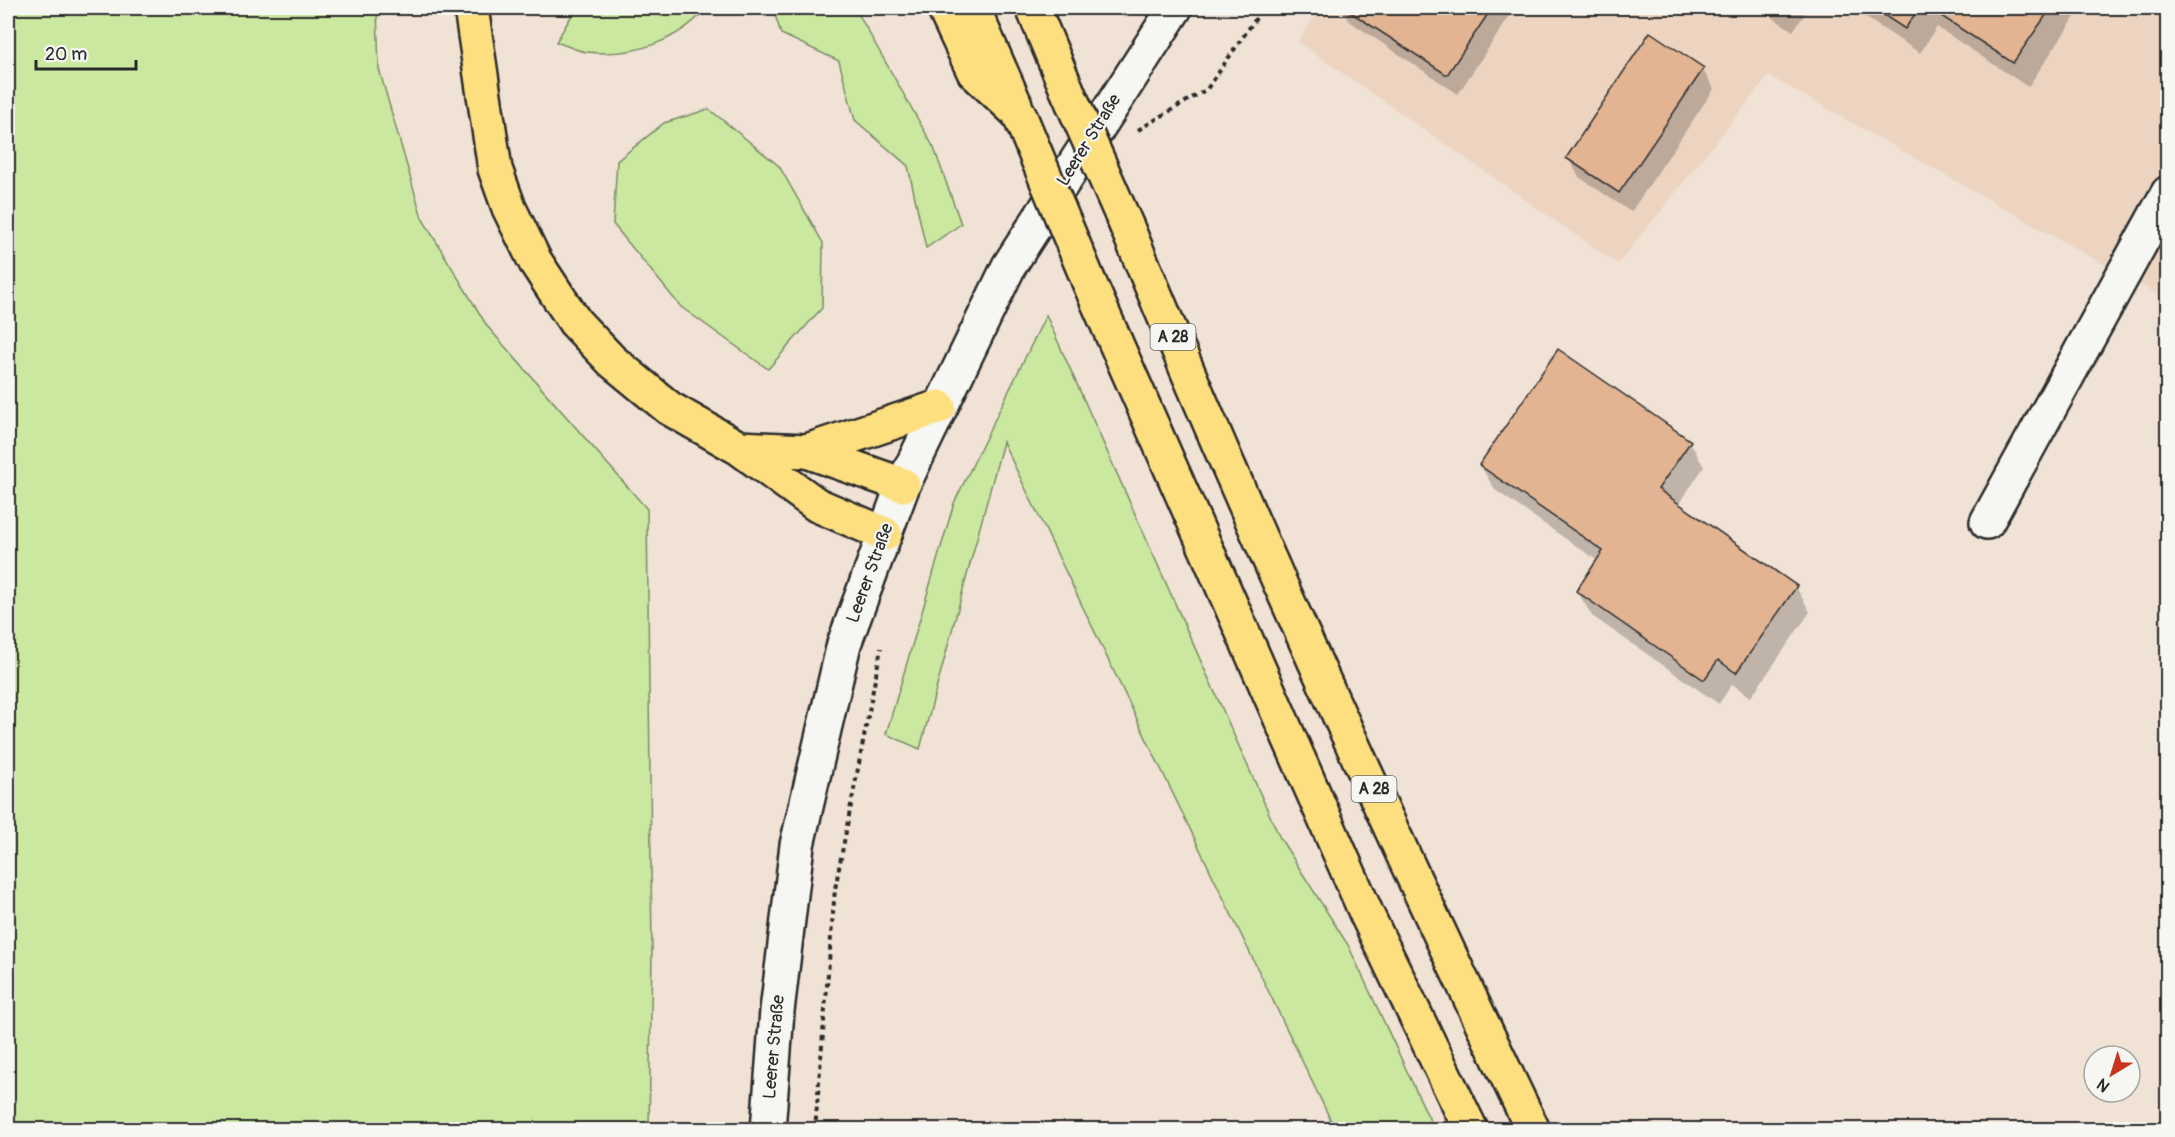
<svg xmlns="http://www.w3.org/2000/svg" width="2175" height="1137" viewBox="0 0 2175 1137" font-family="Pangolin,sans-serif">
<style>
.built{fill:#ecd4c1}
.green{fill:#cae8a0;stroke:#7a8a66;stroke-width:1.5}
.shadow{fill:#0003}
.building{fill:#e2b492;stroke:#2b2b2b;stroke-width:1.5}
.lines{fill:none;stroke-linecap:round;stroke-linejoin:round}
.street-casing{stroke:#2b2b2b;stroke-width:38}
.secondary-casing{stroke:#2b2b2b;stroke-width:38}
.highway-casing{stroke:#2b2b2b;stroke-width:38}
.path{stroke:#2b2b2b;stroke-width:4;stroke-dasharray:4.5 4.5;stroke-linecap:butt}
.street{stroke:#f6f6f2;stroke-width:33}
.secondary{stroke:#f6f6f2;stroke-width:33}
.highway{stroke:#fedf80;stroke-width:33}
.highway-bridge-casing{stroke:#2b2b2b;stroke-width:38;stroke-linecap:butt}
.highway-bridge{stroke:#fedf80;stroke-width:33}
.labels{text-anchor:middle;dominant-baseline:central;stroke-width:4.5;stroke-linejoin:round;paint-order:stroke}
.shield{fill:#f6f6f2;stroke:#686867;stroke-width:1.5}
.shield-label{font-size:16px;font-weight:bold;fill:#2b2b2b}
.street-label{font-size:18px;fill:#2b2b2b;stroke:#f6f6f2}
</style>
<rect width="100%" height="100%" fill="#f0e2d5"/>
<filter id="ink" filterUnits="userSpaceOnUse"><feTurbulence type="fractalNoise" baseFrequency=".0167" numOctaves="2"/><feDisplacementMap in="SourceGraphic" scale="12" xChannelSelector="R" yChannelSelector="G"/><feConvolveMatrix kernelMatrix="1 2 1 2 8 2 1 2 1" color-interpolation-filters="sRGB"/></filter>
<g filter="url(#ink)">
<path class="built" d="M1320 8H2167V300L1769 76 1618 264 1298 42Z"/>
<path class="green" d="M8 8H377L379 69 422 218 487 326 647 509 652 952 649 1129H8Z
M576 8H707C677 42 633 57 587 52 577 51 566 45 556 42Z
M773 8H855L934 148 961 224 926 248 908 166 855 120 839 61 781 34Z
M709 109 779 166 823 243 822 308 768 369 681 307 613 224 617 161 664 123Z
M1046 315 1280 838 1348 945 1434 1129H1335L1003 442 920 749 886 734 954 503Z"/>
<path class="shadow" d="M1341 8H1515L1458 94 1349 21Z
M1758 8H1809L1793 31Z
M1851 8H2081L2028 87 1937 27 1920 53Z
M1703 70 1714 89 1631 212 1579 177 1568 158Z
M1690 442 1704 467 1678 505 1796 587 1810 612 1751 697 1732 684 1719 704 1592 616 1577 591 1598 561 1495 490 1480 465Z"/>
<path class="building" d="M1344 8H1492L1447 75Z
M1873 8H1919L1905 29Z
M1929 8H2051L2013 63Z
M1650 32 1704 68 1619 193 1566 158Z
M1558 349 1691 441 1658 489 1797 586 1736 673 1718 660 1704 680 1576 591 1603 551 1479 465Z"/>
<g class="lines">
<g class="street-casing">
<path id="street" d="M1987 522 2168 193"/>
</g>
<g class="secondary-casing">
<path id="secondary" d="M768 1130 777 1011 797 845 844 644 903 485 1009 266 1175 8"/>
</g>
<g class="highway-casing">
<path id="highway" d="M471 8 495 169 509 208 535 261 575 322 612 361 669 408 739 448 817 505 885 534
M944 8 974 72 1019 114
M973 8 1015 104
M1033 8 1067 90
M1127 227C1253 532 1390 832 1533 1130
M1089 282 1367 915 1471 1130
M739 448 807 451 903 485
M807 451 939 407"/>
</g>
<path class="path" d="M1138 130 1207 89 1263 8
M815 1130 835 889 881 648"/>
<use href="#street" class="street"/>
<use href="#secondary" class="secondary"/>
<use href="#highway" class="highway"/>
<g class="highway-bridge-casing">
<path id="highway-bridge" d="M1067 90 1127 227
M1019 114 1089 282"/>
</g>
<use href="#highway-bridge" class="highway-bridge"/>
</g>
</g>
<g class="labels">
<g class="shield">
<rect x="1150.5" y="324" width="45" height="26" rx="4.5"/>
<rect x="1351.5" y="776" width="45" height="26" rx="4.5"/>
</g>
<g class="shield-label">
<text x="1173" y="337">A 28</text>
<text x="1374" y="789">A 28</text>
</g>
<g class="street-label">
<text transform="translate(1089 140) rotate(-58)">Leerer Straße</text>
<text transform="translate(870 573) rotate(-70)">Leerer Straße</text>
<text transform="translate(774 1047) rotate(-85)">Leerer Straße</text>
</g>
</g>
<rect width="2175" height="1137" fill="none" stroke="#f6f6f2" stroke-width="30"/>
<rect x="15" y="15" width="2145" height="1107" fill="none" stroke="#2b2b2b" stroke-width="2" filter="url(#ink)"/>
<g transform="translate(2112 1074) rotate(218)"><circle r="28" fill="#f6f6f2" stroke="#a5a5a2" stroke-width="1.5"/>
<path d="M0-4.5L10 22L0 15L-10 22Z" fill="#c8321e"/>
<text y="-9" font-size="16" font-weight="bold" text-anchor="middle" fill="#2b2b2b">N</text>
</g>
<path d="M36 60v9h100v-9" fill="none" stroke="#2b2b2b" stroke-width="3"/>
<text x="45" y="60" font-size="18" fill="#2b2b2b" stroke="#f6f6f2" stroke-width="4.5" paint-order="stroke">20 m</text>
</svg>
